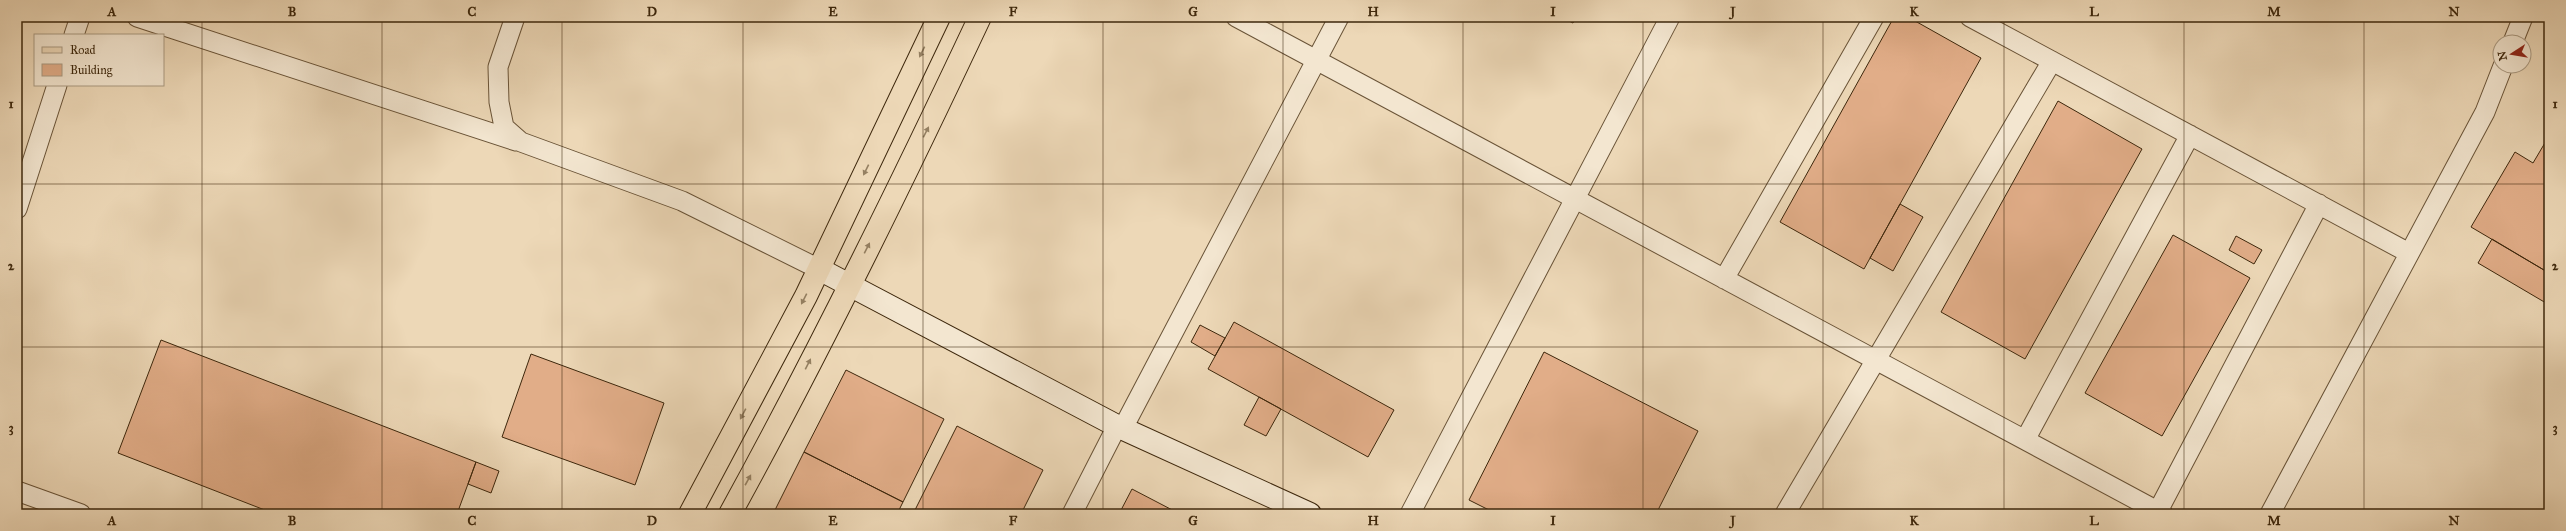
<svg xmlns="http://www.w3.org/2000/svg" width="2566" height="531" viewBox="0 0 2566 531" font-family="'IM FELL Great Primer',serif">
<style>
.building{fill:#e1ad88;stroke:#3d270c}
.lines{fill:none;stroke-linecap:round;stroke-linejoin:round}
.street-casing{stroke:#695337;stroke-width:21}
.secondary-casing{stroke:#3d270c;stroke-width:24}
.primary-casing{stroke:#3d270c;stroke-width:24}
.street{stroke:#f3e6d0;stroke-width:19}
.secondary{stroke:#f3e6d0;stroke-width:22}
.primary{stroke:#edd8b7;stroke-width:22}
.oneway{fill:#958062}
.grid{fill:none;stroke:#3d270c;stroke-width:1;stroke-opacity:0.55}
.neatline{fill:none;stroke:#3d270c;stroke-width:1.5}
.grid-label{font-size:13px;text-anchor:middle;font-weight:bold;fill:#3d270c}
</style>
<rect width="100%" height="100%" fill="#edd8b7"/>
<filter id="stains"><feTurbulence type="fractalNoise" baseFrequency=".005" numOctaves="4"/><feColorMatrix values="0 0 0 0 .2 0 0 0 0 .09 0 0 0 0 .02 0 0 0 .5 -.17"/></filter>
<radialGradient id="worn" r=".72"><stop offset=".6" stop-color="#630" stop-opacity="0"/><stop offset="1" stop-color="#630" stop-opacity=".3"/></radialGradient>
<path class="building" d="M1561 17H1576L1573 23Z
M1894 17H1908L1981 58 1864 269 1780 222Z
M2058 101 2142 149 2025 359 1941 312Z
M2549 136V273L2471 227 2515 152 2533 163Z
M1900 204 1923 217 1893 271 1870 258Z
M2173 235 2250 278 2162 436 2085 393Z
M2236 236 2262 250 2254 264 2229 250Z
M2492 239 2549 273V298L2546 303 2478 263Z
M1234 322 1394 410 1368 457 1208 369Z
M1200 325 1225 338 1215 356 1191 342Z
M161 340 476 462 457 514H275L118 453Z
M1544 352 1698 431 1656 514H1497L1469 500Z
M531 354 664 403 635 485 502 437Z
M846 370 944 419 903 502 804 452Z
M1259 397 1281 409 1266 436 1244 425Z
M957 426 1043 470 1021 514H913Z
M804 452 903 502 897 514H773Z
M476 462 499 471 491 493 468 484Z
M1132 489 1180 514H1119Z"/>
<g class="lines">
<g class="street-casing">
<path id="street" d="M137 17 516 141
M515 17 498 67 499 102 504 127 521 142 682 201 819 269
M1236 17 2163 514
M1970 17 2409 253
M74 35 80 17
M2513 42 2523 17
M17 209 57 85
M1724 279 1874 17
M1123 428 1339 17
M2025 440 2190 135
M17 491 81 514
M2158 511 2319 204
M1072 514 1117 426
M1410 514 1670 17
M1785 514 2052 61
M2270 514 2485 112 2503 66"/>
</g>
<g class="secondary-casing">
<path id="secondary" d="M819 269 1117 426 1310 514"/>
</g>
<g class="primary-casing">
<path id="primary" d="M690 514 806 296 939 17
M730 514C819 352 901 185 980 17"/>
</g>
<use href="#street" class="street"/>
<use href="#secondary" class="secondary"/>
<use href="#primary" class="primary"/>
</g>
<defs><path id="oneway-solid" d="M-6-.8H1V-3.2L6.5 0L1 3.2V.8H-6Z"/></defs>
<g class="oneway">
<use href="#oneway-solid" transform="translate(922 52) rotate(116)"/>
<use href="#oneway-solid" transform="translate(926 132) rotate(-63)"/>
<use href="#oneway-solid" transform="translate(866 170) rotate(116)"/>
<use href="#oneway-solid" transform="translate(867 248) rotate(-63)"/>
<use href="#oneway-solid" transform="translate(804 299) rotate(117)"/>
<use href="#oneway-solid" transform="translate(808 364) rotate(-63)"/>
<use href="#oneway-solid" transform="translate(743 414) rotate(118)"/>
<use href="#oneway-solid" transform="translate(748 480) rotate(-61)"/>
</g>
<path class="grid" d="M202 17V514M382 17V514M562 17V514M743 17V514M923 17V514M1103 17V514M1283 17V514M1463 17V514M1643 17V514M1823 17V514M2004 17V514M2184 17V514M2364 17V514M17 184H2549M17 347H2549"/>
<rect width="2566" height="531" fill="none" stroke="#edd8b7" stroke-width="44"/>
<rect x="34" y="34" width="130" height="52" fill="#f3e6d0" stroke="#aa9a82"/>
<rect x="42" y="47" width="20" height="6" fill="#edd8b7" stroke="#aa9a82"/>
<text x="70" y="54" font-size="12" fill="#3d270c">Road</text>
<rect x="42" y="64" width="20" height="12" fill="#e1ad88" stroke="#aa9a82"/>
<text x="70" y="74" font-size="12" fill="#3d270c">Building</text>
<g transform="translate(2512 54) rotate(258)"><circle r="19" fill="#f3e6d0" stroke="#aa9a82"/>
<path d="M0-3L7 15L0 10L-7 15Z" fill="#8f2418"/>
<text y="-6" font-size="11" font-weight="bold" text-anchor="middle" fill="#3d270c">N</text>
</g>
<rect x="22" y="22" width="2522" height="487" class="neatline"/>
<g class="grid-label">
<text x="112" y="16">A</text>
<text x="292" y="16">B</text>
<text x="472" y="16">C</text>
<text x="652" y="16">D</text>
<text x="833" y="16">E</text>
<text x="1013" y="16">F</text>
<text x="1193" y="16">G</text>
<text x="1373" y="16">H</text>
<text x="1553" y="16">I</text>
<text x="1733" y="16">J</text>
<text x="1914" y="16">K</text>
<text x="2094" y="16">L</text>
<text x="2274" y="16">M</text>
<text x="2454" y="16">N</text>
<text x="11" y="108">1</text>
<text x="2555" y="108">1</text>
<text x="11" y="270">2</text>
<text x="2555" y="270">2</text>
<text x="11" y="432">3</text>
<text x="2555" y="432">3</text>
<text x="112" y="525">A</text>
<text x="292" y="525">B</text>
<text x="472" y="525">C</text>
<text x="652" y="525">D</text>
<text x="833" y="525">E</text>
<text x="1013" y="525">F</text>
<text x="1193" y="525">G</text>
<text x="1373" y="525">H</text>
<text x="1553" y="525">I</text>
<text x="1733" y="525">J</text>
<text x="1914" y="525">K</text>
<text x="2094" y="525">L</text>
<text x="2274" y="525">M</text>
<text x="2454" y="525">N</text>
</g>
<rect width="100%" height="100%" filter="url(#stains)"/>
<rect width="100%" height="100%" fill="url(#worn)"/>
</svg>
